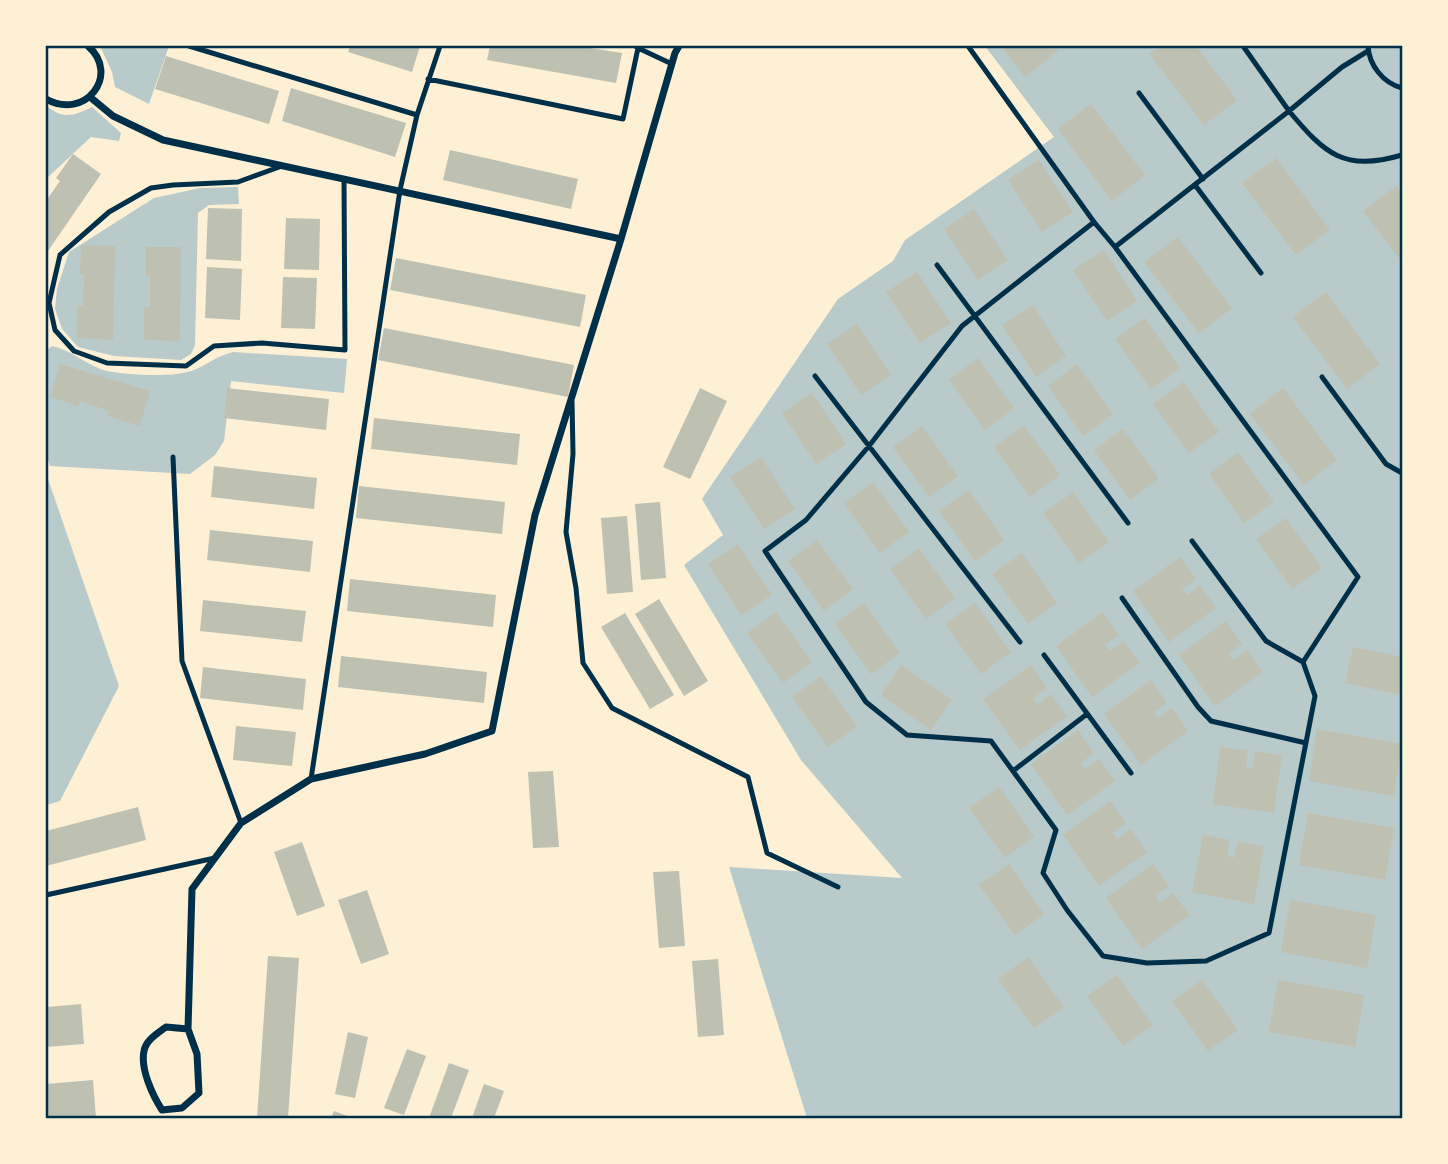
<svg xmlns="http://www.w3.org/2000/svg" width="1448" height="1164" viewBox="0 0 1448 1164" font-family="'Nunito Sans',sans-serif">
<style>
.green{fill:#b9caca}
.building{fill:#bec0b2}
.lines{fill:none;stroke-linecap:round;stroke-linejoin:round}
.service{stroke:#003049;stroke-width:5}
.minor{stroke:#003049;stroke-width:7}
.neatline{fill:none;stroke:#003049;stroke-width:2.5}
</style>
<rect width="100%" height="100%" fill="#fdf0d5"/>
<path class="green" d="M100 46H169L149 104 115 87 112 72Z
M985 46H1402V1118H807L729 867 902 878 801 760 684 565 723 535 702 499 838 299 893 261 905 240 1054 137Z
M46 105C62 120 74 116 92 107L121 133 119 141 91 137 46 179Z
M238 187 239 204 209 205 198 213 195 345 191 354 181 360 114 356 78 347 62 329 55 309 57 289 69 252 154 198 200 188Z
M52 346C72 350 87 366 107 371 127 375 175 378 194 370 208 364 217 356 233 352L347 359 344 393 231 381 224 441 215 455 190 474 50 466 46 453V351Z
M46 473 119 686 60 801 46 805Z"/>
<path class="building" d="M350 46H420L412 72 348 52Z
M490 46H577L622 53 616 83 487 60Z
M1001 46H1054L1058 51 1025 77Z
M1160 46H1196L1237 100 1204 125 1149 54Z
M166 56 279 91 269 124 155 89Z
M291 88 406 123 395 157 282 121Z
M1091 104 1145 175 1112 201 1058 129Z
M450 150 578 179 571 209 443 180Z
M73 154 101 174 48 251 46 249V201L60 181 56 178Z
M1276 158 1330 230 1296 255 1242 183Z
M1039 160 1073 212 1042 232 1008 180Z
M1397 185 1402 193V262L1363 211Z
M208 208 242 209 241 261 206 259Z
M974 209 1008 260 978 280 944 229Z
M286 218 320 219 319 270 284 269Z
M1178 237 1232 308 1199 333 1144 262Z
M81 245 115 246 113 340 77 338 78 306H83L84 274H80Z
M146 247H181L180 341 144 340V307H150V276H146Z
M1104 250 1137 301 1107 321 1073 270Z
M396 258 586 295 580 327 390 290Z
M207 267 242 269 240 320 205 318Z
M917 272 951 323 920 343 886 292Z
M283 277 317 278 315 329 281 328Z
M1326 292 1380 364 1347 389 1293 317Z
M1033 305 1066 356 1036 377 1002 325Z
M1145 318 1180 368 1151 389 1115 339Z
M857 324 891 375 861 395 827 344Z
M384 328 574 365 568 397 378 360Z
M978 358 1014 408 985 430 949 380Z
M60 364 150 391 140 426 108 416 110 411 80 401 78 406 50 397Z
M1077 364 1113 414 1083 436 1048 386Z
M1183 382 1219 432 1189 453 1153 404Z
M227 388 329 399 326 430 224 418Z
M700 388 727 401 690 479 663 467Z
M1283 388 1337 460 1304 485 1250 414Z
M812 393 846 444 816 464 782 413Z
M374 418 520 434 517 465 371 449Z
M1024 425 1060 475 1030 497 994 447Z
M922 426 958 476 929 497 893 447Z
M1123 429 1159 478 1130 500 1094 450Z
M1238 452 1274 502 1244 523 1209 474Z
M761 457 795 509 764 529 730 477Z
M214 466 317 478 314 509 211 497Z
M873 482 909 532 880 553 844 503Z
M359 486 505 502 502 534 356 518Z
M969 490 1004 540 975 561 939 511Z
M1073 492 1109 542 1079 563 1043 513Z
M660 502 666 578 641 580 635 504Z
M627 516 633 592 607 594 601 518Z
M1286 518 1322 568 1292 589 1256 539Z
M210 530 313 541 310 572 207 560Z
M817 540 853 589 824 611 788 561Z
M738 544 772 595 741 615 708 564Z
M919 548 955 598 926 619 890 569Z
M1022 553 1057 603 1028 624 992 574Z
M1180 557 1196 579 1182 589 1187 595 1200 585 1216 608 1169 642 1133 591Z
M350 579 496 595 493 627 347 611Z
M659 599 708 681 684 696 635 614Z
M203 600 306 611 302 642 200 631Z
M864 603 900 653 871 674 835 624Z
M975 603 1011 652 981 674 945 624Z
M776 612 812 662 783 683 747 633Z
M1103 612 1119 635 1105 645 1110 651 1124 641 1140 663 1092 697 1056 646Z
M625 613 674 695 650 709 601 627Z
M1226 621 1242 644 1228 654 1233 660 1247 650 1263 672 1215 706 1179 655Z
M1353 647 1402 657V695L1345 683Z
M341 656 487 672 484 703 338 687Z
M901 665 952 700 931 730 881 695Z
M1031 665 1047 688 1033 698 1038 704 1051 694 1067 716 1020 750 983 699Z
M203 667 306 679 303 710 200 698Z
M821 676 857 726 828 747 792 697Z
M1151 680 1167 703 1154 712 1158 718 1172 708 1188 731 1141 765 1104 714Z
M236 726 296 732 292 766 233 760Z
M1317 729 1402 744 1394 796 1309 781Z
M1078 730 1094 753 1081 763 1085 769 1099 759 1115 781 1067 815 1031 764Z
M1220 747 1248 750 1246 767 1253 768 1255 751 1282 755 1274 813 1213 804Z
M553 771 559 847 533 848 528 772Z
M999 787 1034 836 1005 858 969 808Z
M1110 801 1126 823 1113 833 1117 839 1131 829 1147 852 1099 886 1063 835Z
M138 807 146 840 46 866V831Z
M1308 813 1394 828 1385 880 1299 865Z
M1203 835 1230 840 1227 856 1234 858 1238 841 1264 847 1254 904 1192 892Z
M302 842 325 906 297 916 274 852Z
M1009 864 1044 914 1015 935 979 885Z
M1153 864 1169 887 1155 896 1160 902 1173 893 1190 915 1142 949 1106 898Z
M679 871 685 946 659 948 653 872Z
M367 890 389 954 361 964 338 900Z
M1290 900 1376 915 1367 968 1281 952Z
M268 956 299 958 288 1118H257Z
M1028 957 1064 1007 1034 1028 998 979Z
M718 959 724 1035 698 1037 692 961Z
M1117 975 1153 1025 1123 1046 1087 996Z
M1202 980 1238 1030 1208 1051 1172 1001Z
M1278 980 1364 995 1355 1047 1269 1032Z
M81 1004 84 1044 46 1047V1007Z
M348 1032 368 1037 355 1098 335 1094Z
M407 1049 426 1056 404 1115 384 1108Z
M449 1063 469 1070 451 1118H429Z
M93 1080 96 1118H46V1084Z
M484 1084 504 1091 494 1118H472Z
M334 1111 353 1118H331Z"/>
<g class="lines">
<path class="service" d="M189 46 417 115 440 46
M968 46 1094 222
M1243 46 1289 111 1342 67 1368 51
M1368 46C1369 65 1383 83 1402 88
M638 48 672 64
M428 79 623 119 638 48 635 46
M1139 93 1203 179
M282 166 238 182 173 185 151 188 109 212 60 255 49 303 55 330 74 351 107 363 186 366 214 346 262 343 345 350 344 180
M1195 185 1261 273
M1094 222 1115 247 1358 577 1303 662 1315 696 1269 933 1206 961 1147 963 1103 956 1067 910 1043 873 1056 830 991 741 907 735 866 702 765 551 806 520 869 446 962 326Z
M1115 247 1289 111C1325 154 1344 172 1402 155
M937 265 1128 523
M815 376 1020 642
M1322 377 1386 464 1402 473
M572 401 573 454 566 532 576 588 583 663 612 708 748 777 767 853 838 887
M173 457 182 661 241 823
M1192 541 1266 641 1303 662
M1122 598 1198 707 1211 721 1306 743
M1044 655 1131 773
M1013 771 1087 714
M311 779 400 190 417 115
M46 895 215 858"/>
<path class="minor" d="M90 97 113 116 163 140 621 239
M46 99C85 121 121 75 88 46
M166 1027 188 1029 197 1054 199 1093 182 1108 162 1110C153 1096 140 1069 144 1051 146 1040 158 1033 166 1027Z
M188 1029 192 889 241 823 311 779 425 754 492 731 535 515 621 239 675 53 679 46"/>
</g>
<rect width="1448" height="1164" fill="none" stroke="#fdf0d5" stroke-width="94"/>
<rect x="47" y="47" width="1354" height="1070" class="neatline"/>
</svg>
